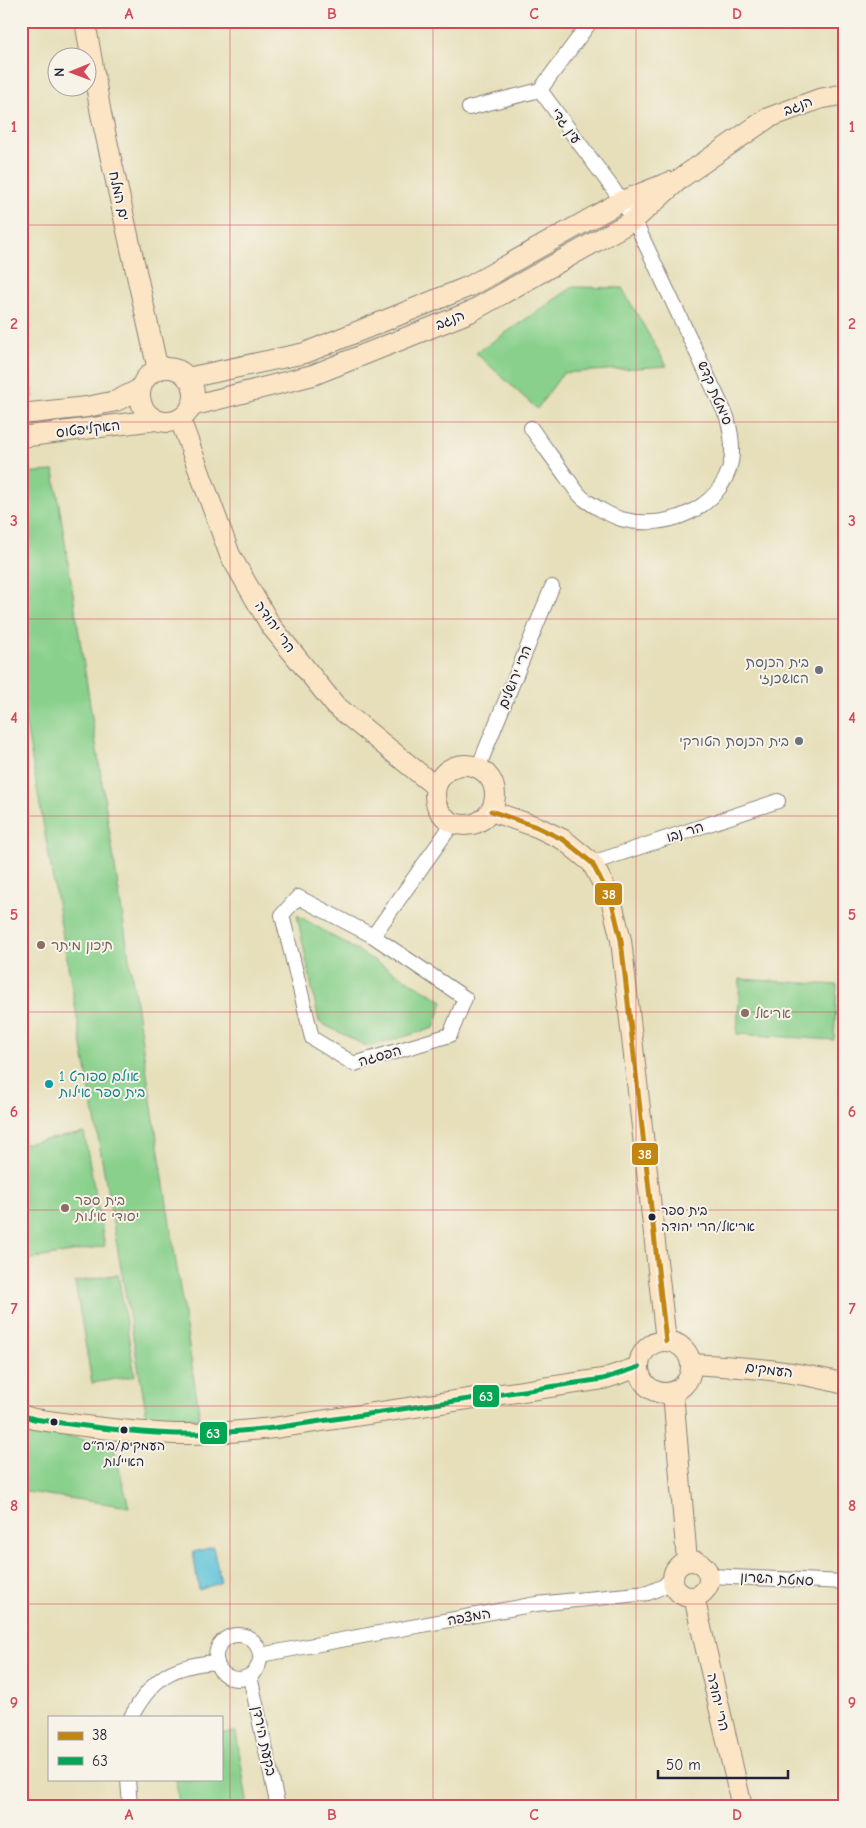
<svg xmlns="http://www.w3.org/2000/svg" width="866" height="1828" viewBox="0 0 866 1828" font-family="'Comic Neue','Playpen Sans Hebrew',sans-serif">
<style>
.green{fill:#88d08b;stroke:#557963}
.water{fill:#5dc3da;stroke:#40728a}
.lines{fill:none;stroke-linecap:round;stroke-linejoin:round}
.street-casing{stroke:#84807a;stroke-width:16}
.secondary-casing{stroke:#84807a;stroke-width:22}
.street{stroke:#fff;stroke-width:14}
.secondary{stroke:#fce5c4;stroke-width:20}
.bus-1-casing{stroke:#f7f3e8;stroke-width:9}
.bus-2-casing{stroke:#f7f3e8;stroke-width:9}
.bus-1{stroke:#c2850f;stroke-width:5}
.bus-2{stroke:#00a651;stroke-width:5}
.grid{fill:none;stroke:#d1495b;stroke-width:1;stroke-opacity:0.55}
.worship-dot{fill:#6b7280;stroke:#f7f3e8;stroke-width:2}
.education-dot{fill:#8d6e63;stroke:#f7f3e8;stroke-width:2}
.culture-dot{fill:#0f9aa8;stroke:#f7f3e8;stroke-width:2}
.bus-dot{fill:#22223b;stroke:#f7f3e8;stroke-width:2}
.labels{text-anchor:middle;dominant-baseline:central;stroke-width:4;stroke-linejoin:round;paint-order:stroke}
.bus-label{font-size:13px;fill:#22223b;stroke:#f7f3e8;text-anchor:start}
.street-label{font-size:14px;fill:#22223b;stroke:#f7f3e8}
.worship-label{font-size:14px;fill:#5b616d;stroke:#f7f3e8;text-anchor:end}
.education-label{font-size:14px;fill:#785e54;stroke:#f7f3e8;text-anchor:start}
.culture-label{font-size:14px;fill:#0d838f;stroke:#f7f3e8;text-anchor:start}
.line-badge{stroke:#f7f3e8;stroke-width:2}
.badge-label{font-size:14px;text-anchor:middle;font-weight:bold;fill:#fff}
.neatline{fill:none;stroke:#d1495b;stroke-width:2}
.grid-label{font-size:16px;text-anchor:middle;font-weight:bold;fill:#d1495b}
</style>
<rect width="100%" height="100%" fill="#f7f3e8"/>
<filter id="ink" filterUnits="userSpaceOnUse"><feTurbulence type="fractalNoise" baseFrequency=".02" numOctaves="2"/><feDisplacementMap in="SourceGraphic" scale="10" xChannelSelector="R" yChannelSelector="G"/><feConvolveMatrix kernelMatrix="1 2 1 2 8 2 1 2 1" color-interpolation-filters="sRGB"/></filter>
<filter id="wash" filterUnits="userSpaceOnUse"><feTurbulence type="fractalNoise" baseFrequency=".0096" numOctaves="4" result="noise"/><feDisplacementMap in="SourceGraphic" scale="20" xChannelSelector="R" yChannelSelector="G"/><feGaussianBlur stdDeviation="1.12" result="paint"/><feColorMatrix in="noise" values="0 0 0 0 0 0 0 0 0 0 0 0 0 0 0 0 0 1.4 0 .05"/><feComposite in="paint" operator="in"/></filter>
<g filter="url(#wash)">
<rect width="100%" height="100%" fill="#e6dfba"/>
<path class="green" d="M573 287 622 288 667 366 563 373 537 409 476 353Z
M21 331 34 397 21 399Z
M54 471 200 1418V1419L147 1417 21 697V473Z
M297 915 443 1001 434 1028 368 1047 319 1022Z
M740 979 837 985 834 1040 737 1034Z
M84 1133 105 1246 21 1261V1144Z
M118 1274 135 1376 92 1383 75 1282Z
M21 1428 113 1445 129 1507 21 1491Z
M236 1732 248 1807H179L176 1779H221V1733Z"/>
<path class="water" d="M213 1547 221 1582 199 1590 193 1552Z"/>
</g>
<g filter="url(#ink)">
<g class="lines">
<g class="street-casing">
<path id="street" d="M540 90 591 21
M469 108 540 90 622 201 634 220 727 417C731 432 734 447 731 462 721 510 664 531 621 519 611 516 592 505 584 499 577 494 572 484 567 478 555 461 543 445 531 428
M478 768 552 587
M592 863 778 801
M298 897 373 936 465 998 450 1035 354 1064 312 1038 282 915Z
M373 936 453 823
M710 1576 845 1582
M216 1657a22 22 0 1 1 44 0a22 22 0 1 1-44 0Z
M260 1655 536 1604 648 1593 664 1586 673 1577
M250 1676 278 1807
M131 1717C153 1677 172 1665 217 1662
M128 1779 130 1807"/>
</g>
<g class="secondary-casing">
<path id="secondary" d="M85 21 101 114 158 370
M140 395a27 27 0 1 1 54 0a27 27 0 1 1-54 0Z
M187 378 305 353 470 286 622 201 670 182
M191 406 313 375 470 312 634 220 681 178 768 118 819 99 845 94
M21 414 87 407 116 401 140 389
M180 419 230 555 271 626 335 705 436 787
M21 437 155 420
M435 795a30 30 0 1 1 60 0a30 30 0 1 1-60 0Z
M491 811 537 827 564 840 592 863 611 899 621 940 666 1341
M639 1367a26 26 0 1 1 52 0a26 26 0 1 1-52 0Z
M691 1364C745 1367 792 1370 845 1384
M673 1392 687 1561
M21 1415 34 1419C81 1426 127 1432 175 1434 208 1435 241 1431 274 1428L603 1379 639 1367
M673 1579a18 18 0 1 1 36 0a18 18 0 1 1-36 0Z
M694 1597 742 1807"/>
</g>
<use href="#street" class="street"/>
<use href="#secondary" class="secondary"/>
<g class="bus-1-casing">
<path id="bus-1" d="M491 811 537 827 564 840 592 863 611 899 621 940 666 1341"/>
</g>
<g class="bus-2-casing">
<path id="bus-2" d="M21 1415 34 1419C81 1426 127 1432 175 1434 208 1435 241 1431 274 1428L603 1379 639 1367"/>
</g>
<use href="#bus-1" class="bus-1"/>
<use href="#bus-2" class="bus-2"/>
</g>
</g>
<path class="grid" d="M230 21V1807M433 21V1807M636 21V1807M21 225H845M21 422H845M21 619H845M21 816H845M21 1012H845M21 1210H845M21 1406H845M21 1604H845"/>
<g class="worship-dot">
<circle cx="819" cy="670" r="5"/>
<circle cx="799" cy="741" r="5"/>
</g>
<g class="education-dot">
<circle cx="41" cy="945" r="5"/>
<circle cx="745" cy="1013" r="5"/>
<circle cx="65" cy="1208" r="5"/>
</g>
<circle class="culture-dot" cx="49" cy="1084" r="5"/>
<g class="bus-dot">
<circle cx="652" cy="1217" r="4.5"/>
<circle cx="54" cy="1422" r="4.5"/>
<circle cx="124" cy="1430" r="4.5"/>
</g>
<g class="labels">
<g class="bus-label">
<text x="661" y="1210">בית ספר<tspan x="661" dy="16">אריאל/הרי יהודה</tspan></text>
<text x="124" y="1445" text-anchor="middle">העמקים/ביה״ס<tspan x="124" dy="16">האיילות</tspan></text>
</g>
<g class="street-label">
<text transform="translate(798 106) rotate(-21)">הנגב</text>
<text transform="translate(566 126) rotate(54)">עין גדי</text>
<text transform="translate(119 196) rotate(77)">ים המלח</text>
<text transform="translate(450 320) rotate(-22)">הנגב</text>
<text transform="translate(715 393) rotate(67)">סימטת קדש</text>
<text transform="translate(88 429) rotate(-7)">האקליפטוס</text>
<text transform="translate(275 627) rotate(55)">הרי יהודה</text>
<text transform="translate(515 677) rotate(-68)">הרי ירושלים</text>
<text transform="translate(685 832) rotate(-18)">הר נבו</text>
<text transform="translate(380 1056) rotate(-16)">הפסגה</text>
<text transform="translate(769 1370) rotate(7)">העמקים</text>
<text transform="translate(777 1579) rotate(3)">סמטת השרון</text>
<text transform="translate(469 1617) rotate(-10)">המצפה</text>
<text transform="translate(718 1702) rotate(77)">הרי יהודה</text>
<text transform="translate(264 1741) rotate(78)">בקעת הירדן</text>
</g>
<g class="worship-label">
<text x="809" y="662">בית הכנסת<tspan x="809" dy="16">האשכנזי</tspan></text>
<text x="789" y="741">בית הכנסת הטורקי</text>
</g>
<g class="education-label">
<text x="51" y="945">תיכון מיתר</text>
<text x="755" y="1013">אריאל</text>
<text x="75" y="1200">בית ספר<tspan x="75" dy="16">יסודי אילות</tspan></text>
</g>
<g class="culture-label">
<text x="59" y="1076">אולם ספורט 1<tspan x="59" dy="16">בית ספר אילות</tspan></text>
</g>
</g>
<g class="line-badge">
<rect x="594" y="882" width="29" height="24" rx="5" fill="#c2850f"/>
<rect x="631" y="1142" width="28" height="24" rx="5" fill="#c2850f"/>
<rect x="472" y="1384" width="28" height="24" rx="5" fill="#00a651"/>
<rect x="199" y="1421" width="29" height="24" rx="5" fill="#00a651"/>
</g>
<g class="badge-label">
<text x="609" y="899">38</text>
<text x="645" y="1159">38</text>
<text x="486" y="1401">63</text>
<text x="213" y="1438">63</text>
</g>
<rect width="866" height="1828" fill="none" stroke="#f7f3e8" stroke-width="55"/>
<rect x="48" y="1716" width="175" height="65" fill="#f7f3e8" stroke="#a29fa3"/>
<rect x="58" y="1732" width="25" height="8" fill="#c2850f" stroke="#a29fa3"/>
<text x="92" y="1740" font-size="15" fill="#22223b">38</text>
<rect x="58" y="1757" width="25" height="8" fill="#00a651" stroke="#a29fa3"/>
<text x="92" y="1766" font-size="15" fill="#22223b">63</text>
<g transform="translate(72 72) rotate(269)"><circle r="24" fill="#f7f3e8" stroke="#a29fa3"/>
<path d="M0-4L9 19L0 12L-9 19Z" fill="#d1495b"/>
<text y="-8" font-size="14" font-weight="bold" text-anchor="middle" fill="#22223b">N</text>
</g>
<path d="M658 1770v8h130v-8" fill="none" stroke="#22223b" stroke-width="2.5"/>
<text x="666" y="1770" font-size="15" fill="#22223b" stroke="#f7f3e8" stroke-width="4" paint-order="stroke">50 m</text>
<rect x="28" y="28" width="810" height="1772" class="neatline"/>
<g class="grid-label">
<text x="129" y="19">A</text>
<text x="332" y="19">B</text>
<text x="534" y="19">C</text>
<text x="737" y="19">D</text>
<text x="14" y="132">1</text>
<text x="852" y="132">1</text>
<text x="14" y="329">2</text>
<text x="852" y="329">2</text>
<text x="14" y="526">3</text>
<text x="852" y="526">3</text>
<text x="14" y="723">4</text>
<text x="852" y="723">4</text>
<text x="14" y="920">5</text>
<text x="852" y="920">5</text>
<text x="14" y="1117">6</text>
<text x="852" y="1117">6</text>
<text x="14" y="1314">7</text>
<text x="852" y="1314">7</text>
<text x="14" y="1511">8</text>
<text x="852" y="1511">8</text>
<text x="14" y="1708">9</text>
<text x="852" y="1708">9</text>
<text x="129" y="1820">A</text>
<text x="332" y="1820">B</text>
<text x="534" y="1820">C</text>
<text x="737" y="1820">D</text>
</g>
</svg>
